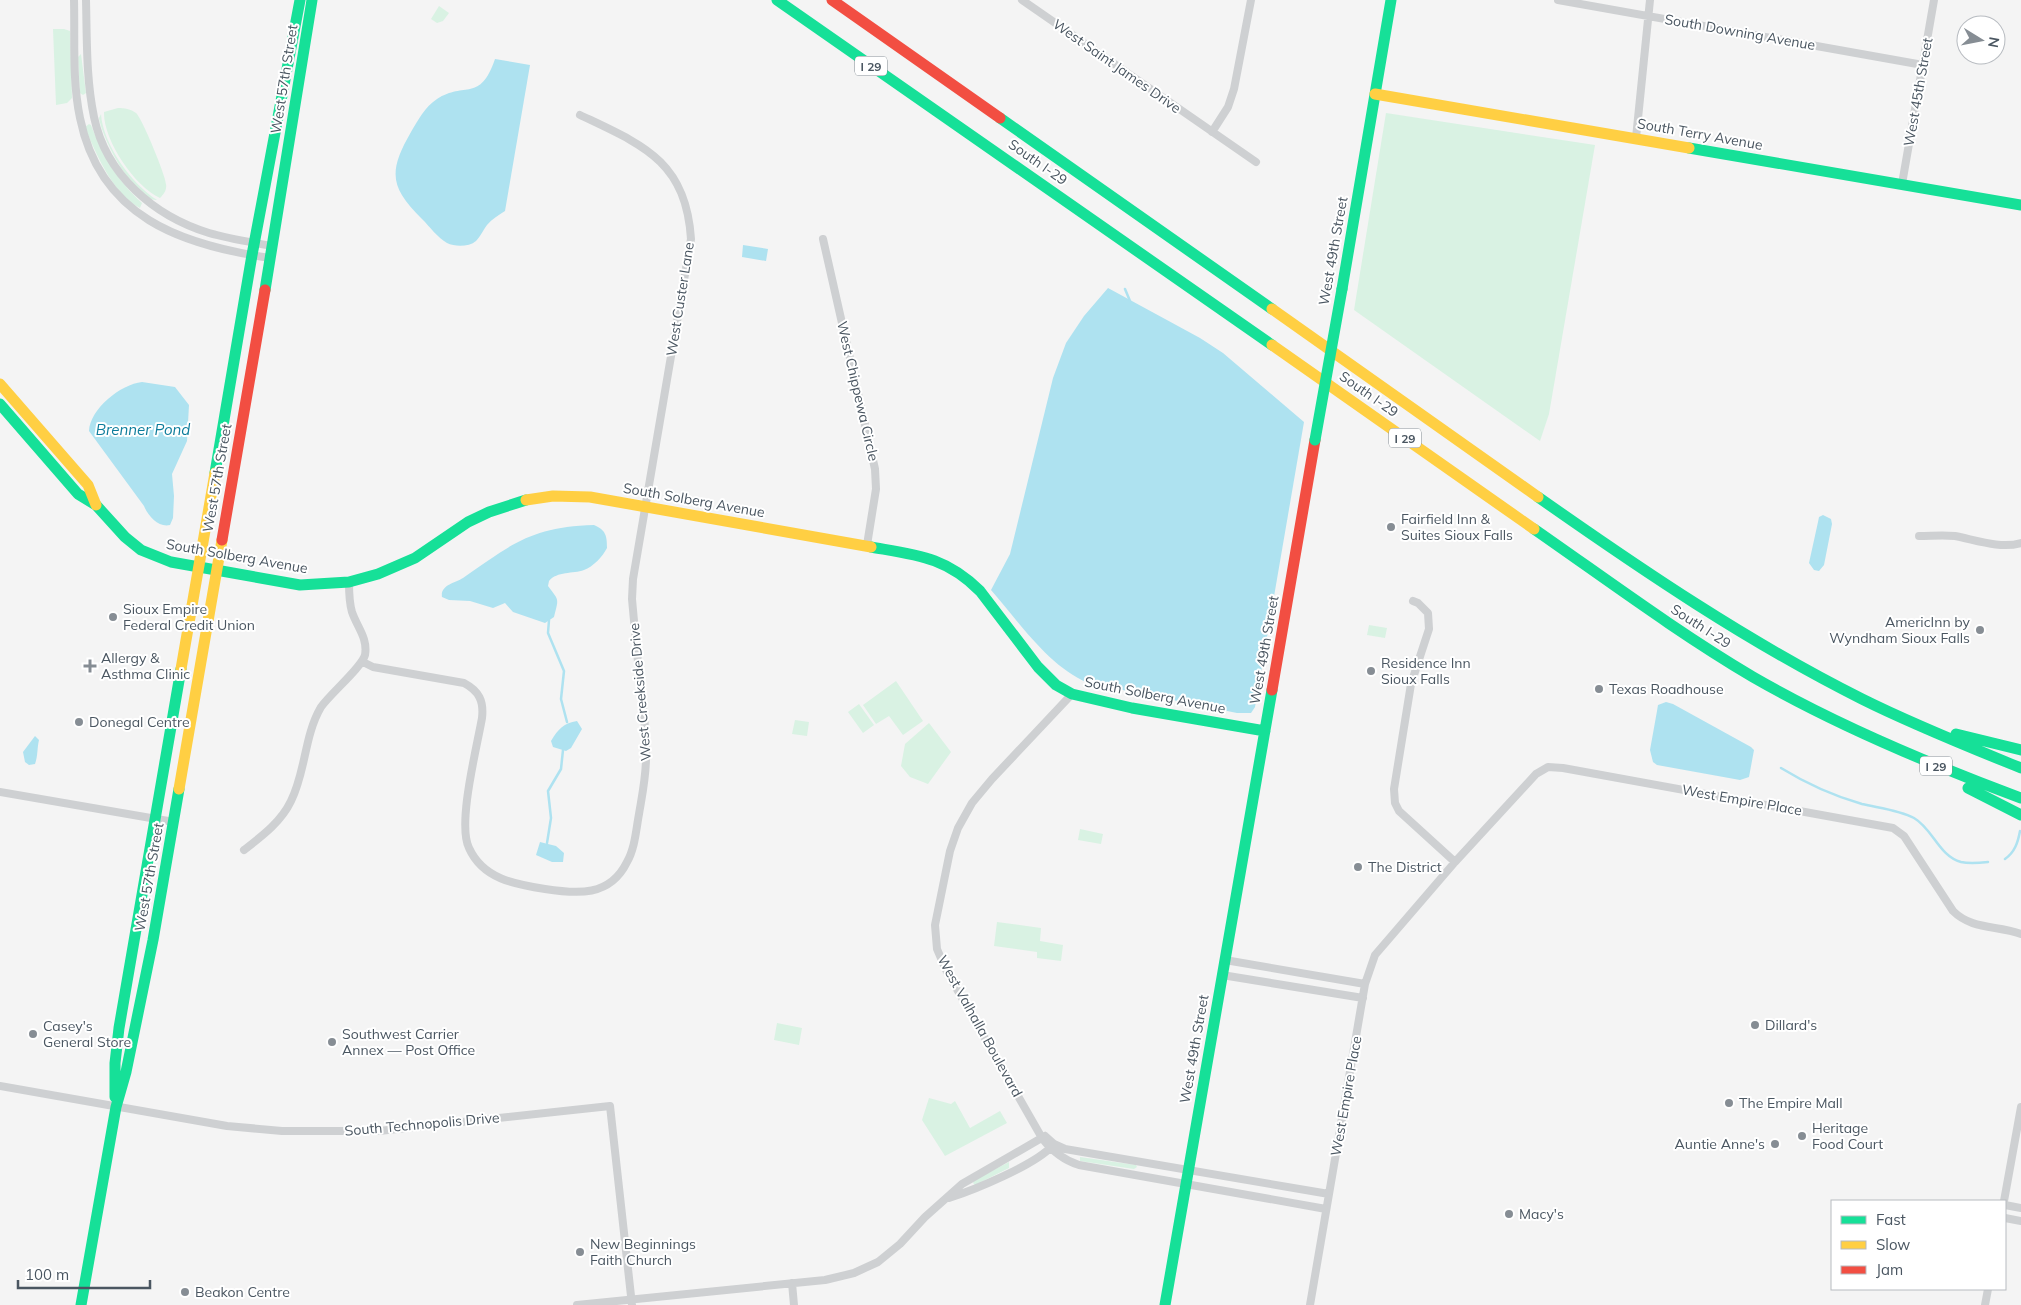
<svg xmlns="http://www.w3.org/2000/svg" width="2021" height="1305" viewBox="0 0 2021 1305" font-family="Mulish,sans-serif">
<style>
.green{fill:#d9f2e3}
.water{fill:#aee2f0}
.lines{fill:none;stroke-linecap:round;stroke-linejoin:round}
.stream{stroke:#aee2f0;stroke-width:2.5}
.street{stroke:#ced0d2;stroke-width:8}
.fast{stroke:#16e098;stroke-width:11}
.slow{stroke:#ffcf43;stroke-width:11}
.jam{stroke:#f24e42;stroke-width:11}
.fast-bridge{stroke:#16e098;stroke-width:11}
.poi-dot{fill:#868d94;stroke:#fff;stroke-width:2}
.labels{text-anchor:middle;dominant-baseline:central;stroke-width:4;stroke-linejoin:round;paint-order:stroke}
.shield{fill:#fff;stroke:#808990;stroke-width:1}
.shield-label{font-size:12px;font-weight:bold;fill:#4a5661}
.street-label{font-size:14px;fill:#4a5661;stroke:#fff}
.poi-label{font-size:14px;fill:#4a5661;stroke:#fff;text-anchor:start}
.water-label{font-size:15px;font-style:italic;fill:#0c7c9b;stroke:#fff}
</style>
<rect width="100%" height="100%" fill="#f4f4f4"/>
<path class="green" d="M439 6 449 13 443 21 437 23 431 19Z
M53 29H64L70 31 72 98 67 103 56 105Z
M81 54 86 93 83 95 80 93 78 57Z
M118 108C124 108 131 109 136 113 142 118 166 176 166 184 167 190 164 194 160 198 135 187 103 140 104 112Z
M1386 113 1595 145 1549 414 1540 441 1354 310Z
M101 114C103 145 132 184 157 200 134 201 102 138 99 118Z
M89 124 91 125C103 156 117 180 142 203L140 208C114 195 97 156 86 130L85 127Z
M1369 625 1387 628 1385 638 1367 635Z
M896 681 923 721 903 735 889 716 876 724 863 705Z
M859 704 874 725 863 733 848 712Z
M795 720 809 722 807 736 792 734Z
M929 723 951 752 928 784 910 777 901 766 905 744Z
M1080 829 1103 834 1101 844 1078 840Z
M997 922 1041 928 1040 941 1063 945 1061 961 1037 958V952L994 946Z
M777 1023 802 1028 799 1045 774 1040Z
M929 1098 951 1104 955 1101 970 1128 1000 1111 1007 1123 945 1156 922 1120Z
M1080 1157 1136 1165 1137 1167 1134 1169 1080 1161Z
M1009 1162V1168L975 1185 973 1183 974 1180Z"/>
<path class="water" d="M495 59 530 65 505 211C499 215 492 219 487 225 483 230 481 236 476 241 469 247 455 247 447 243 438 238 430 227 422 219 390 187 388 172 411 132 418 120 425 107 437 99 465 81 480 103 495 59Z
M743 245 768 249 766 261 742 257Z
M1108 288 1200 338 1223 353 1304 422 1255 707 1251 713H1237L1088 683C1048 666 1019 622 991 590L1010 554 1053 378 1066 343 1084 316Z
M142 382 175 387 189 405 187 441 172 474 174 496 173 518 170 525C159 528 148 516 144 506L89 431C90 409 121 384 142 382Z
M1823 515 1831 519 1832 524 1824 565 1819 571 1814 570 1809 563 1818 522 1819 517Z
M594 525C606 530 607 536 607 548 603 556 593 567 584 570 573 574 557 571 549 581L548 586C559 601 559 597 554 617L545 623 513 612 505 603 493 608 470 601 449 600 442 597C440 585 455 583 463 578 512 544 531 527 594 525Z
M1666 702 1673 704 1751 747 1754 750 1749 777 1740 780 1657 765 1653 762 1650 750 1657 711 1658 705Z
M577 721 582 729 571 748 566 751 553 747 551 741C558 729 564 723 577 721Z
M35 736 39 740C37 748 38 756 35 764L29 765 25 762 23 752Z
M540 842 556 846 564 853 563 862H552L536 855Z"/>
<g class="lines">
<path class="stream" d="M1125 289 1130 301
M549 620 548 633 564 671 561 699 567 722
M1781 768C1807 784 1834 796 1862 804 1879 808 1899 810 1914 818 1933 829 1939 856 1961 862 1970 864 1979 863 1988 862
M547 843 551 818 548 791 561 769 563 750
M2005 859C2015 852 2018 842 2020 831"/>
<path class="street" d="M74 0C75 39 72 80 80 118 100 217 181 245 270 258
M86 0C87 39 86 79 94 117 106 175 154 216 209 233 230 239 251 242 272 246
M1022 0 1256 162
M1558 0 1923 65
M1212 132 1228 107 1234 89 1251 0
M1636 138 1650 0
M1902 184 1934 0
M823 239 875 469 876 489 867 545
M1919 536C1931 536 1943 535 1955 536 1976 540 2000 549 2021 543
M1413 601 1418 603 1428 613 1429 629 1411 684 1394 789 1395 803 1399 811 1455 862
M363 662 373 667 464 683C479 691 484 701 482 718 477 747 457 824 469 848 483 879 514 884 545 889 577 894 610 897 627 862 635 848 636 830 639 814 642 796 646 777 646 758 647 738 644 718 642 698 638 665 635 632 632 599L633 579 691 239C686 161 643 145 580 115
M1072 694 992 779 972 803 958 828 950 851 935 925 937 949 946 970 1042 1138C1052 1151 1063 1160 1079 1165L1326 1209
M0 792 174 822
M244 850C262 836 281 822 291 801 306 771 304 736 321 707 331 693 362 667 365 655 368 638 357 627 352 612 349 602 349 592 349 582
M1225 960 1365 984
M1222 975 1363 998
M0 1086 227 1126 282 1131H379L610 1106 632 1305
M1045 1136 1054 1144 1065 1149 1329 1194
M949 1198C974 1190 1035 1165 1052 1146
M2004 1201 2021 1107
M2005 1205 2021 1208
M2005 1218 2021 1221
M792 1283 794 1305
M577 1305 825 1280 854 1273 878 1262 900 1244 925 1217 962 1184 1045 1136
M1310 1305 1365 984 1375 955 1455 862 1536 774 1548 767 1563 768 1893 828 1904 836 1953 911C1972 930 1997 925 2021 934
M1985 1305 1988 1289"/>
<path class="fast" d="M777 0 1272 345
M1000 118 1272 309
M1689 148 2021 205
M1342 289 1391 0
M265 290 312 0
M0 404 78 494 96 505 125 537 141 550 171 562 300 585 349 582 378 574 415 558 468 522 489 512 526 500
M215 473 252 255 300 0
M1538 497C1642 570 1748 642 1862 699 1914 725 1967 746 2021 768
M1534 529C1606 579 1677 632 1753 677 1838 726 1929 764 2021 798
M871 547C917 555 946 557 980 591L1038 667 1056 685 1072 694 1132 708 1265 731
M1956 734 2021 750
M1968 788 2021 815
M115 1097V1063L119 1028 181 669
M81 1305 116 1107 126 1072 153 940 179 789
M1165 1305 1272 690"/>
<path class="slow" d="M1375 94 1689 148
M1272 309 1538 497
M1272 345 1534 529
M0 384 88 485 96 505
M526 500 553 496 590 497 871 547
M181 669 215 473
M179 789 222 540"/>
<path class="jam" d="M832 0 1000 118
M222 540 265 290
M1272 690 1315 440"/>
<path class="fast-bridge" d="M1315 440 1342 289"/>
</g>
<g class="poi-dot">
<circle cx="1391" cy="527" r="5"/>
<circle cx="113" cy="617" r="5"/>
<circle cx="1980" cy="630" r="5"/>
<path d="M87.5 658.5h5v5h5v5h-5v5h-5v-5h-5v-5h5z"/>
<circle cx="1371" cy="671" r="5"/>
<circle cx="1599" cy="689" r="5"/>
<circle cx="79" cy="722" r="5"/>
<circle cx="1358" cy="867" r="5"/>
<circle cx="1755" cy="1025" r="5"/>
<circle cx="33" cy="1034" r="5"/>
<circle cx="332" cy="1042" r="5"/>
<circle cx="1729" cy="1103" r="5"/>
<circle cx="1802" cy="1136" r="5"/>
<circle cx="1775" cy="1144" r="5"/>
<circle cx="1509" cy="1214" r="5"/>
<circle cx="580" cy="1252" r="5"/>
<circle cx="185" cy="1292" r="5"/>
</g>
<g class="labels">
<g class="shield">
<rect x="855" y="56.5" width="32" height="19" rx="4"/>
<rect x="1389" y="428.5" width="32" height="19" rx="4"/>
<rect x="1920" y="756.5" width="32" height="19" rx="4"/>
</g>
<g class="shield-label">
<text x="871" y="66">I 29</text>
<text x="1405" y="438">I 29</text>
<text x="1936" y="766">I 29</text>
</g>
<g class="street-label">
<text transform="translate(1740 32) rotate(10)">South Downing Avenue</text>
<text transform="translate(1117 66) rotate(35)">West Saint James Drive</text>
<text transform="translate(284 79) rotate(-81)">West 57th Street</text>
<text transform="translate(1918 92) rotate(-80)">West 45th Street</text>
<text transform="translate(1700 134) rotate(10)">South Terry Avenue</text>
<text transform="translate(1038 162) rotate(35)">South I-29</text>
<text transform="translate(1333 251) rotate(-80)">West 49th Street</text>
<text transform="translate(680 299) rotate(-81)">West Custer Lane</text>
<text transform="translate(858 391) rotate(77)">West Chippewa Circle</text>
<text transform="translate(1369 394) rotate(35)">South I-29</text>
<text transform="translate(217 478) rotate(-80)">West 57th Street</text>
<text transform="translate(694 500) rotate(10)">South Solberg Avenue</text>
<text transform="translate(237 556) rotate(10)">South Solberg Avenue</text>
<text transform="translate(1701 626) rotate(33)">South I-29</text>
<text transform="translate(1264 650) rotate(-80)">West 49th Street</text>
<text transform="translate(640 692) rotate(-95)">West Creekside Drive</text>
<text transform="translate(1155 695) rotate(11)">South Solberg Avenue</text>
<text transform="translate(1742 800) rotate(10)">West Empire Place</text>
<text transform="translate(149 877) rotate(-80)">West 57th Street</text>
<text transform="translate(980 1026) rotate(61)">West Valhalla Boulevard</text>
<text transform="translate(1194 1049) rotate(-80)">West 49th Street</text>
<text transform="translate(1346 1096) rotate(-80)">West Empire Place</text>
<text transform="translate(422 1124) rotate(-5)">South Technopolis Drive</text>
</g>
<g class="poi-label">
<text x="1401" y="519">Fairfield Inn &amp;<tspan x="1401" dy="16">Suites Sioux Falls</tspan></text>
<text x="123" y="609">Sioux Empire<tspan x="123" dy="16">Federal Credit Union</tspan></text>
<text x="1970" y="622" text-anchor="end">AmericInn by<tspan x="1970" dy="16">Wyndham Sioux Falls</tspan></text>
<text x="101" y="658">Allergy &amp;<tspan x="101" dy="16">Asthma Clinic</tspan></text>
<text x="1381" y="663">Residence Inn<tspan x="1381" dy="16">Sioux Falls</tspan></text>
<text x="1609" y="689">Texas Roadhouse</text>
<text x="89" y="722">Donegal Centre</text>
<text x="1368" y="867">The District</text>
<text x="1765" y="1025">Dillard's</text>
<text x="43" y="1026">Casey's<tspan x="43" dy="16">General Store</tspan></text>
<text x="342" y="1034">Southwest Carrier<tspan x="342" dy="16">Annex — Post Office</tspan></text>
<text x="1739" y="1103">The Empire Mall</text>
<text x="1812" y="1128">Heritage<tspan x="1812" dy="16">Food Court</tspan></text>
<text x="1765" y="1144" text-anchor="end">Auntie Anne's</text>
<text x="1519" y="1214">Macy's</text>
<text x="590" y="1244">New Beginnings<tspan x="590" dy="16">Faith Church</tspan></text>
<text x="195" y="1292">Beakon Centre</text>
</g>
<g class="water-label">
<text x="143" y="429">Brenner Pond</text>
</g>
</g>
<rect x="1831" y="1200" width="175" height="90" fill="#ffffff" stroke="#b7bbc0"/>
<rect x="1841" y="1216" width="25" height="8" fill="#16e098" stroke="#b7bbc0"/>
<text x="1876" y="1225" font-size="15" fill="#4a5661">Fast</text>
<rect x="1841" y="1241" width="25" height="8" fill="#ffcf43" stroke="#b7bbc0"/>
<text x="1876" y="1250" font-size="15" fill="#4a5661">Slow</text>
<rect x="1841" y="1266" width="25" height="8" fill="#f24e42" stroke="#b7bbc0"/>
<text x="1876" y="1275" font-size="15" fill="#4a5661">Jam</text>
<g transform="translate(1981 40) rotate(100)"><circle r="24" fill="#ffffff" stroke="#b7bbc0"/>
<path d="M0-4L9 19L0 12L-9 19Z" fill="#868d94"/>
<text y="-8" font-size="14" font-weight="bold" text-anchor="middle" fill="#4a5661">N</text>
</g>
<path d="M18 1280v8h132v-8" fill="none" stroke="#4a5661" stroke-width="2.5"/>
<text x="25" y="1280" font-size="15" fill="#4a5661" stroke="#ffffff" stroke-width="4" paint-order="stroke">100 m</text>
</svg>
